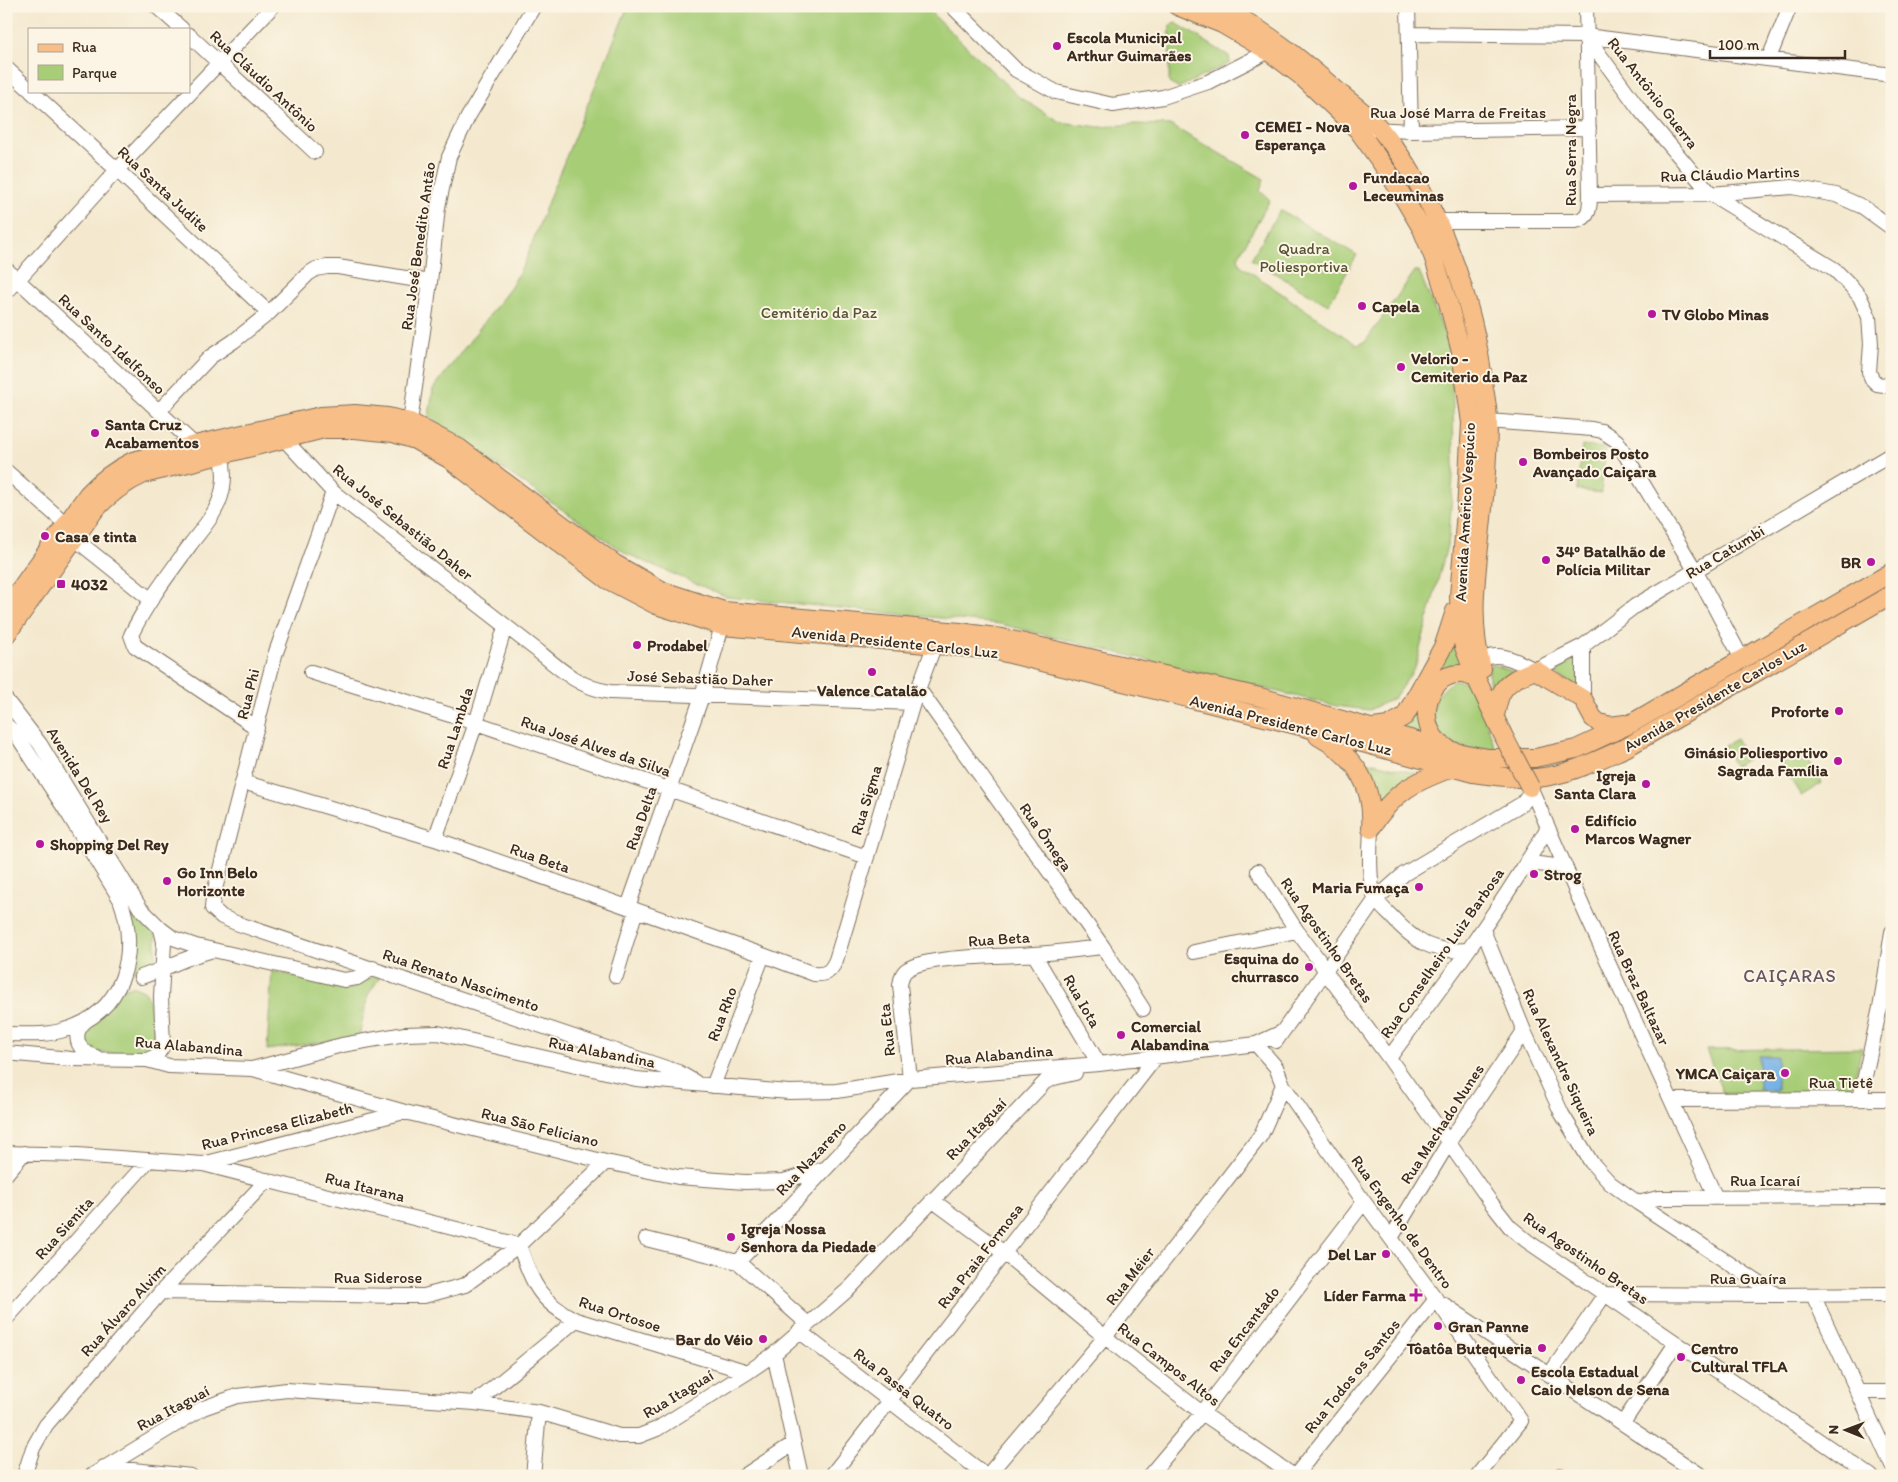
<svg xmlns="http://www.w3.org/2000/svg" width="1898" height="1482" viewBox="0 0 1898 1482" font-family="Itim,sans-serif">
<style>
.green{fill:#a7cd77;stroke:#717c4a}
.water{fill:#75b0e6;stroke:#586d82}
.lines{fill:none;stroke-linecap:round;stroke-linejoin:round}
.minor-casing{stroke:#7c6d5c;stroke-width:16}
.major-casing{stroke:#7c6d5c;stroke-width:20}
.minor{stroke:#fff;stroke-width:14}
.major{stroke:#f7be87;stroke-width:18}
.major-bridge-casing{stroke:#7c6d5c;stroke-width:20;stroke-linecap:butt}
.major-bridge{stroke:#f7be87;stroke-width:18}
.poi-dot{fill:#b5179e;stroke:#fcf5e5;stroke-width:2}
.labels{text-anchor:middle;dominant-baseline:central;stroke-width:4;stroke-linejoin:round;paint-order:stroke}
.poi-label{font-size:16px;font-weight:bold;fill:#3b2a1e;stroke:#fcf5e5;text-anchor:start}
.street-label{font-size:16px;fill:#3b2a1e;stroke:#fcf5e5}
.park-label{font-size:16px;fill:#565334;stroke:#fcf5e5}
.neighbourhood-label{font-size:18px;letter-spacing:1px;fill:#665663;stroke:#fcf5e5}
</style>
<rect width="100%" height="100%" fill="#fcf5e5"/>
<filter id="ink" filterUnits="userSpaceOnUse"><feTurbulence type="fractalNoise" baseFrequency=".02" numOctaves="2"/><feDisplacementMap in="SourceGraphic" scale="10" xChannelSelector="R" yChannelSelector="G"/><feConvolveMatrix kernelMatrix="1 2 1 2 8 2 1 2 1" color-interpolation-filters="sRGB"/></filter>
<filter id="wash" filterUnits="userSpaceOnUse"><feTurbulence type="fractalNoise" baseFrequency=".0096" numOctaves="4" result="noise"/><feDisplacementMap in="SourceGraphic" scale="20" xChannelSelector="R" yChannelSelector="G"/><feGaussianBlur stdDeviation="1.12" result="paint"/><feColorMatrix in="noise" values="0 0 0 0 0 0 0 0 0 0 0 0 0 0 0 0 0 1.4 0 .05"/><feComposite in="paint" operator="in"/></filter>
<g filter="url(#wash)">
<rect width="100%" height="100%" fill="#f4e9cf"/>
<path class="green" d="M628 6H924L1019 97 1060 122 1100 127 1134 124 1170 125 1264 179 1260 191 1270 200 1238 257 1240 265 1357 345 1365 342 1415 271H1419L1447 340 1452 361 1454 461 1449 538 1415 668 1394 698 1369 710 1336 706 1000 624 727 597 627 554 440 426 429 416 433 389 511 287 525 262 550 196Z
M1176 23 1229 56 1230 63 1178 88 1169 83 1170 25Z
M1280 210 1357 255 1328 305 1251 259Z
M1582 446 1606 448 1601 493 1577 490Z
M1453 637 1467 670 1442 673 1428 738 1400 731 1409 721Z
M1576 658 1578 660V685L1576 686 1556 674V671Z
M1495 665 1514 672 1494 692C1488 685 1488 675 1490 666Z
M1454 679 1470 684 1477 695 1496 750H1470L1442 739 1431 717 1432 701Z
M1736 739 1747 759 1735 767 1723 746Z
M1802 751 1822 783 1801 796 1781 763Z
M1361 760 1416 773V778L1380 801C1374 791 1358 773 1361 760Z
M125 903 132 904 156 935V962L126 974Z
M272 971 352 989 373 976 380 977 368 995 359 1037 267 1050Z
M132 986 146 992C152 1009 164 1052 135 1055 120 1056 103 1052 88 1051L83 1043 84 1033 121 989Z
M1862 1048 1850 1095 1724 1096 1706 1050Z"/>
<path class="water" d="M1759 1056H1777V1090H1759Z"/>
</g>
<g filter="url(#ink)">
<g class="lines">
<g class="minor-casing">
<path id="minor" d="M156 6 182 29
M952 6 1016 70 1056 92 1113 105 1163 97 1208 82 1275 48
M1408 6 1411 131
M1409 34 1586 36 1892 75
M189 35 315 152
M1586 36 1640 110 1711 194 1834 269 1851 286 1860 297 1869 317 1871 344 1869 372 1872 379 1877 384 1892 386
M1769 58 1790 6
M6 68 29 89
M31 91 117 170 269 313
M1372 129 1411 131 1589 128
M1590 195 1711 194 1792 187 1836 195 1863 207 1892 228
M1430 225 1438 221H1576C1590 218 1590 207 1590 195L1586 6
M6 269 195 445
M6 293 117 170 273 6
M159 411 210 357 234 341 269 313 308 274 316 269 327 267H338L430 282
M410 422 430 282 438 207 449 157 468 117 534 6
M1478 422 1488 421 1592 429 1602 431 1617 441 1695 570 1742 659
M284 439 333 492 538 651C562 671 579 687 610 692L913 703
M221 454C226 472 225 493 215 510 209 522 198 534 190 545 169 574 147 602 131 635L135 646 257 728
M6 471 67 525
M333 492 275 655 213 897 212 908 222 917 236 923 678 1072 695 1082
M75 539 150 599
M1480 662C1496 648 1519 662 1535 670L1583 646 1635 606 1892 454
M311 672 476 723 867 857
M918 688 1103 947 1143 1009
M1583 699V646
M6 700 40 744 140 908 161 929 164 942 161 997 163 1046 156 1056 147 1060
M6 725 16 734 69 815 120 899C140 953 124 1013 64 1030 46 1036 25 1034 6 1034
M243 782 435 839 763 955 814 974C827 975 831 971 836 960L913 703 935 644 936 636
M1532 791 1585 912 1716 1198
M1371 829C1370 847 1368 881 1375 898 1378 904 1386 911 1391 916 1415 942 1432 953 1468 950
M435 839 476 723 505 627
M1524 869 1538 864 1565 867
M1258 871 1297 931 1318 959 1328 975 1389 1058 1492 1204 1510 1227 1527 1241 1871 1476
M628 907 702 696 722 626
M161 929 173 938 196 946 344 980 357 978 373 968
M1483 930 1524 1031 1562 1114 1591 1162 1610 1183 1638 1203 1777 1295
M1194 952 1297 931
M1034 954 1099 1064
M616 976 636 910
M141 977C165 969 186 957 210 951
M87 1020C70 1033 77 1052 96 1057
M1276 1041 1376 899 1404 874 1523 803 1532 791
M1256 1044 1276 1067 1283 1085 1364 1202 1436 1299 1521 1421 1477 1476
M6 1053 71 1059 147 1060 169 1066 252 1069 342 1045 405 1034 438 1033 636 1079 789 1092 837 1091 910 1079 1099 1064 1256 1044 1280 1033
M1389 1058C1445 983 1501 908 1548 827
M253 1069 405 1112 606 1162 678 1177 745 1182 784 1181 824 1169
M713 1086 763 955
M1860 1099 1881 1003 1892 932
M1671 1100 1892 1099
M6 1153 77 1155 203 1164 404 1112
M203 1164 519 1245C533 1283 538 1301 576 1320L748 1372
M6 1174 24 1153
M932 1200 1004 1253 1105 1337 1202 1413 1294 1476
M1638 1203 1658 1198 1892 1197
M1391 1238 1449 1142 1524 1031
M646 1239 738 1262 808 1324
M738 1262 910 1079 900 985C901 979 902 972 908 969 929 955 1006 957 1034 954 1057 953 1080 949 1103 947
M161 1292 402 1296H424L465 1285 519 1245 606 1162
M1605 1294 1777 1295 1892 1294
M1813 1295 1892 1466
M1443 1304 1702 1476
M6 1319 148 1161
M799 1331 987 1476
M774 1354 801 1476
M1550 1374 1605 1294
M1858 1392H1892
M475 1403 576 1320
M1623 1423 1676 1343
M104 1467 191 1476
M1560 1475V1476
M24 1476 33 1448 46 1425 161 1292 267 1180
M91 1476 203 1408 237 1396 287 1390 475 1403 539 1412 619 1436H639L657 1429 748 1372 774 1354 850 1288 1045 1082 1054 1078 1075 1073
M533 1476 539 1412
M744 1476 794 1443
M831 1476 1156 1057
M987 1476 1105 1337 1261 1135 1283 1085
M1149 1476 1202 1413 1364 1202
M1295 1476 1436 1299"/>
</g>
<g class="major-casing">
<path id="major" d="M1177 6 1222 24 1268 51 1300 75 1358 130 1390 175 1422 229 1433 256 1448 302 1461 352 1471 423 1466 511 1459 596 1460 630 1464 647 1476 678 1505 739
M1217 6C1264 28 1303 61 1342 95 1355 106 1370 116 1380 129 1438 198 1474 299 1484 388 1486 399 1488 411 1488 422 1488 459 1484 501 1480 538 1475 583 1470 625 1482 669
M6 609 88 494C101 480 115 470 133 461L195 445 321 416 355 414 388 417 410 422 459 448 615 564 663 591 724 611 960 632 1002 638 1260 697 1456 752 1488 758H1535L1576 749 1632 723 1892 572
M6 635 94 511C109 494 124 483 144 474L324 429H355L393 433 415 440 449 459 608 580 656 605 722 626 994 650 1300 726 1473 773C1494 776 1515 779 1535 778 1567 776 1598 760 1627 747L1892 594
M1495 715C1497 708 1498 698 1502 692 1508 680 1524 675 1535 670L1583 699 1593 718 1599 723 1610 726 1625 724
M1374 728 1388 726 1405 716 1444 645 1455 611
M1318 736C1356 757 1374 785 1371 829
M1447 748C1413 731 1425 672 1461 674 1466 674 1472 677 1476 678
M1371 828C1394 791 1414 782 1454 767"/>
</g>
<use href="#minor" class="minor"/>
<use href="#major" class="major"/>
<g class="major-bridge-casing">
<path id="major-bridge" d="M1505 739 1530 787"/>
</g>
<use href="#major-bridge" class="major-bridge"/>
</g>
</g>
<g class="poi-dot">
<circle cx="1057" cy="46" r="5"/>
<circle cx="1245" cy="135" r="5"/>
<circle cx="1353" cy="186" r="5"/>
<circle cx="1362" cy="306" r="5"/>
<circle cx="1652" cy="314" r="5"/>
<circle cx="1401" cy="367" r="5"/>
<circle cx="95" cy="433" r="5"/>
<circle cx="1523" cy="462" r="5"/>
<circle cx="45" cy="536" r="5"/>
<circle cx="1546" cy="560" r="5"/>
<circle cx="1871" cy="562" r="5"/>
<rect x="56" y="579" width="10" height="10" rx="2.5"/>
<circle cx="637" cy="645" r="5"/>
<circle cx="872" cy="672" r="5"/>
<circle cx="1839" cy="711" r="5"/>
<circle cx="1838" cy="761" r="5"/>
<circle cx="1646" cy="784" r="5"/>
<circle cx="1575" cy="829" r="5"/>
<circle cx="40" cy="844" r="5"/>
<circle cx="1534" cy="874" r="5"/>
<circle cx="167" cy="881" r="5"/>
<circle cx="1419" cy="887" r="5"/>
<circle cx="1309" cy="967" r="5"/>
<circle cx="1121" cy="1035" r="5"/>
<circle cx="1785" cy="1073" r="5"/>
<circle cx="731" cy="1237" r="5"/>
<circle cx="1386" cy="1254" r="5"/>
<path d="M1413.5 1287.5h5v5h5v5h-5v5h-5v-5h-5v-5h5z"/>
<circle cx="1438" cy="1326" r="5"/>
<circle cx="763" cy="1339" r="5"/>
<circle cx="1542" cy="1348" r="5"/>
<circle cx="1681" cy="1357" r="5"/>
<circle cx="1521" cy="1380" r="5"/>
</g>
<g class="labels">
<g class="poi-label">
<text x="1067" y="37">Escola Municipal<tspan x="1067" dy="18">Arthur Guimarães</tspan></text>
<text x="1255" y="126">CEMEI - Nova<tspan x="1255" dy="18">Esperança</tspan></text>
<text x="1363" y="177">Fundacao<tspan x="1363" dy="18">Leceuminas</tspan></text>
<text x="1372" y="306">Capela</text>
<text x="1662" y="314">TV Globo Minas</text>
<text x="1411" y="358">Velorio -<tspan x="1411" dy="18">Cemiterio da Paz</tspan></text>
<text x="105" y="424">Santa Cruz<tspan x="105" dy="18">Acabamentos</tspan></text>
<text x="1533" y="453">Bombeiros Posto<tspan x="1533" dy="18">Avançado Caiçara</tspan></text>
<text x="55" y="536">Casa e tinta</text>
<text x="1556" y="551">34º Batalhão de<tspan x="1556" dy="18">Polícia Militar</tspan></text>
<text x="1861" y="562" text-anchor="end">BR</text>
<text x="71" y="584">4032</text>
<text x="647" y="645">Prodabel</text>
<text x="872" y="690" text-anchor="middle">Valence Catalão</text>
<text x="1829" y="711" text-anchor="end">Proforte</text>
<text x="1828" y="752" text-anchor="end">Ginásio Poliesportivo<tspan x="1828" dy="18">Sagrada Família</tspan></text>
<text x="1636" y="775" text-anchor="end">Igreja<tspan x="1636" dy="18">Santa Clara</tspan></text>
<text x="1585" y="820">Edifício<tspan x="1585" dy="18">Marcos Wagner</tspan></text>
<text x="50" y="844">Shopping Del Rey</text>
<text x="177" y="872">Go Inn Belo<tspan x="177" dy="18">Horizonte</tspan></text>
<text x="1544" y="874">Strog</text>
<text x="1409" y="887" text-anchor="end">Maria Fumaça</text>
<text x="1299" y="958" text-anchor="end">Esquina do<tspan x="1299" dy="18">churrasco</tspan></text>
<text x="1131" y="1026">Comercial<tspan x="1131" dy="18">Alabandina</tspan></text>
<text x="1775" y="1073" text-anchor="end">YMCA Caiçara</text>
<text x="741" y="1228">Igreja Nossa<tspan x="741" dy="18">Senhora da Piedade</tspan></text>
<text x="1376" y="1254" text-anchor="end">Del Lar</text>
<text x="1406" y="1295" text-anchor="end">Líder Farma</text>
<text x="1448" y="1326">Gran Panne</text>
<text x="753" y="1339" text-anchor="end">Bar do Véio</text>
<text x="1532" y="1348" text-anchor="end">Tôatôa Butequeria</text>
<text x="1691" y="1348">Centro<tspan x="1691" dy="18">Cultural TFLA</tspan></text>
<text x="1531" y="1371">Escola Estadual<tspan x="1531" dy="18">Caio Nelson de Sena</tspan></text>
</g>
<g class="street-label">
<text transform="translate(264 81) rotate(43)">Rua Cláudio Antônio</text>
<text transform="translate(1653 93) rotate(52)">Rua Antônio Guerra</text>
<text x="1458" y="112">Rua José Marra de Freitas</text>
<text transform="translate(1570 150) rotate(-90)">Rua Serra Negra</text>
<text transform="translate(1730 174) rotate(-2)">Rua Cláudio Martins</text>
<text transform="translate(163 189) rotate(43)">Rua Santa Judite</text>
<text transform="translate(418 246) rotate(-82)">Rua José Benedito Antão</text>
<text transform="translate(112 344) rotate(43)">Rua Santo Idelfonso</text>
<text transform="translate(1465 512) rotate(-87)">Avenida Américo Vespúcio</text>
<text transform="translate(403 522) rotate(39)">Rua José Sebastião Daher</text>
<text transform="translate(1725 552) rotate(-31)">Rua Catumbi</text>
<text transform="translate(895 642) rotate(6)">Avenida Presidente Carlos Luz</text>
<text transform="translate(700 678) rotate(2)">José Sebastião Daher</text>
<text transform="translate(248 694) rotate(-76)">Rua Phi</text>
<text transform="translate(1715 696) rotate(-30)">Avenida Presidente Carlos Luz</text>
<text transform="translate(1291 725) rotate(14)">Avenida Presidente Carlos Luz</text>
<text transform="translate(455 728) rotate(-72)">Rua Lambda</text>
<text transform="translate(596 746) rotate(19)">Rua José Alves da Silva</text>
<text transform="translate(80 775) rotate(58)">Avenida Del Rey</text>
<text transform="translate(866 800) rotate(-73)">Rua Sigma</text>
<text transform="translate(641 818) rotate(-71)">Rua Delta</text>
<text transform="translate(1046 837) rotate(55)">Rua Ômega</text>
<text transform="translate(540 858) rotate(19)">Rua Beta</text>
<text transform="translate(999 939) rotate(-4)">Rua Beta</text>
<text transform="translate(1327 940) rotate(55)">Rua Agostinho Bretas</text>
<text transform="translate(1442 953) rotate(-55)">Rua Conselheiro Luiz Barbosa</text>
<text transform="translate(461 980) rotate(19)">Rua Renato Nascimento</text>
<text transform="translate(1639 988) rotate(65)">Rua Braz Baltazar</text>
<text transform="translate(1082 1001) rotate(60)">Rua Iota</text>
<text transform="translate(722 1014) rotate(-69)">Rua Rho</text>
<text transform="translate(887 1030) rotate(-96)">Rua Eta</text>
<text transform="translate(189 1046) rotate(5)">Rua Alabandina</text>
<text transform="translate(602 1052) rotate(11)">Rua Alabandina</text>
<text transform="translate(999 1055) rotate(-5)">Rua Alabandina</text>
<text transform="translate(1561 1062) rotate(65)">Rua Alexandre Siqueira</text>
<text x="1841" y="1082">Rua Tietê</text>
<text transform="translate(1442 1124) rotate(-57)">Rua Machado Nunes</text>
<text transform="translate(277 1126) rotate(-14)">Rua Princesa Elizabeth</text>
<text transform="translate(540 1127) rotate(14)">Rua São Feliciano</text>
<text transform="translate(976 1129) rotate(-46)">Rua Itaguaí</text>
<text transform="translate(811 1158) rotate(-47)">Rua Nazareno</text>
<text x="1765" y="1180">Rua Icaraí</text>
<text transform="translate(365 1187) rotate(14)">Rua Itarana</text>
<text transform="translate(1402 1222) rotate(54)">Rua Engenho de Dentro</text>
<text transform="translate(64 1228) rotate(-48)">Rua Sienita</text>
<text transform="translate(980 1256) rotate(-52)">Rua Praia Formosa</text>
<text transform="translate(1586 1258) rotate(35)">Rua Agostinho Bretas</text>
<text transform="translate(1130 1276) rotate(-52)">Rua Méier</text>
<text x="378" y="1277">Rua Siderose</text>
<text x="1748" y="1278">Rua Guaíra</text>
<text transform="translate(123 1310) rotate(-48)">Rua Álvaro Alvim</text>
<text transform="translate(620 1314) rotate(18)">Rua Ortosoe</text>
<text transform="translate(1244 1329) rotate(-52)">Rua Encantado</text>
<text transform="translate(1169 1364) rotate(38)">Rua Campos Altos</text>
<text transform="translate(1352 1376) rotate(-51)">Rua Todos os Santos</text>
<text transform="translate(904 1389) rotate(38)">Rua Passa Quatro</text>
<text transform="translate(678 1394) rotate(-31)">Rua Itaguaí</text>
<text transform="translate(173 1408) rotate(-28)">Rua Itaguaí</text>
</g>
<g class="park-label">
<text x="1304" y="248">Quadra<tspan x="1304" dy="18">Poliesportiva</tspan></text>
<text x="819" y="312">Cemitério da Paz</text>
</g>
<g class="neighbourhood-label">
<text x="1790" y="976">CAIÇARAS</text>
</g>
</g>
<rect width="1898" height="1482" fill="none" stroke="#fcf5e5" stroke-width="25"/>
<rect x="28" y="28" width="162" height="65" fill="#fcf5e5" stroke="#afa495"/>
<rect x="38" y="44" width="25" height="8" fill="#f7be87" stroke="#afa495"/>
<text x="72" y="52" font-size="15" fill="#3b2a1e">Rua</text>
<rect x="38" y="65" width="25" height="15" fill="#a7cd77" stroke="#afa495"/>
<text x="72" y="78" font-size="15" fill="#3b2a1e">Parque</text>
<g transform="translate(1846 1430) rotate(271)" stroke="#fcf5e5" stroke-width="4" paint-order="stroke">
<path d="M0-4L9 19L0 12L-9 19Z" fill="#3b2a1e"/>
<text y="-8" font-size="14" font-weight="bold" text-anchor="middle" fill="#3b2a1e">N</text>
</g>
<path d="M1710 50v8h135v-8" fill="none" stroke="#3b2a1e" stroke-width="2.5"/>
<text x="1718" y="50" font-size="15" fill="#3b2a1e" stroke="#fcf5e5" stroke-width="4" paint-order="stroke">100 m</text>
</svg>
